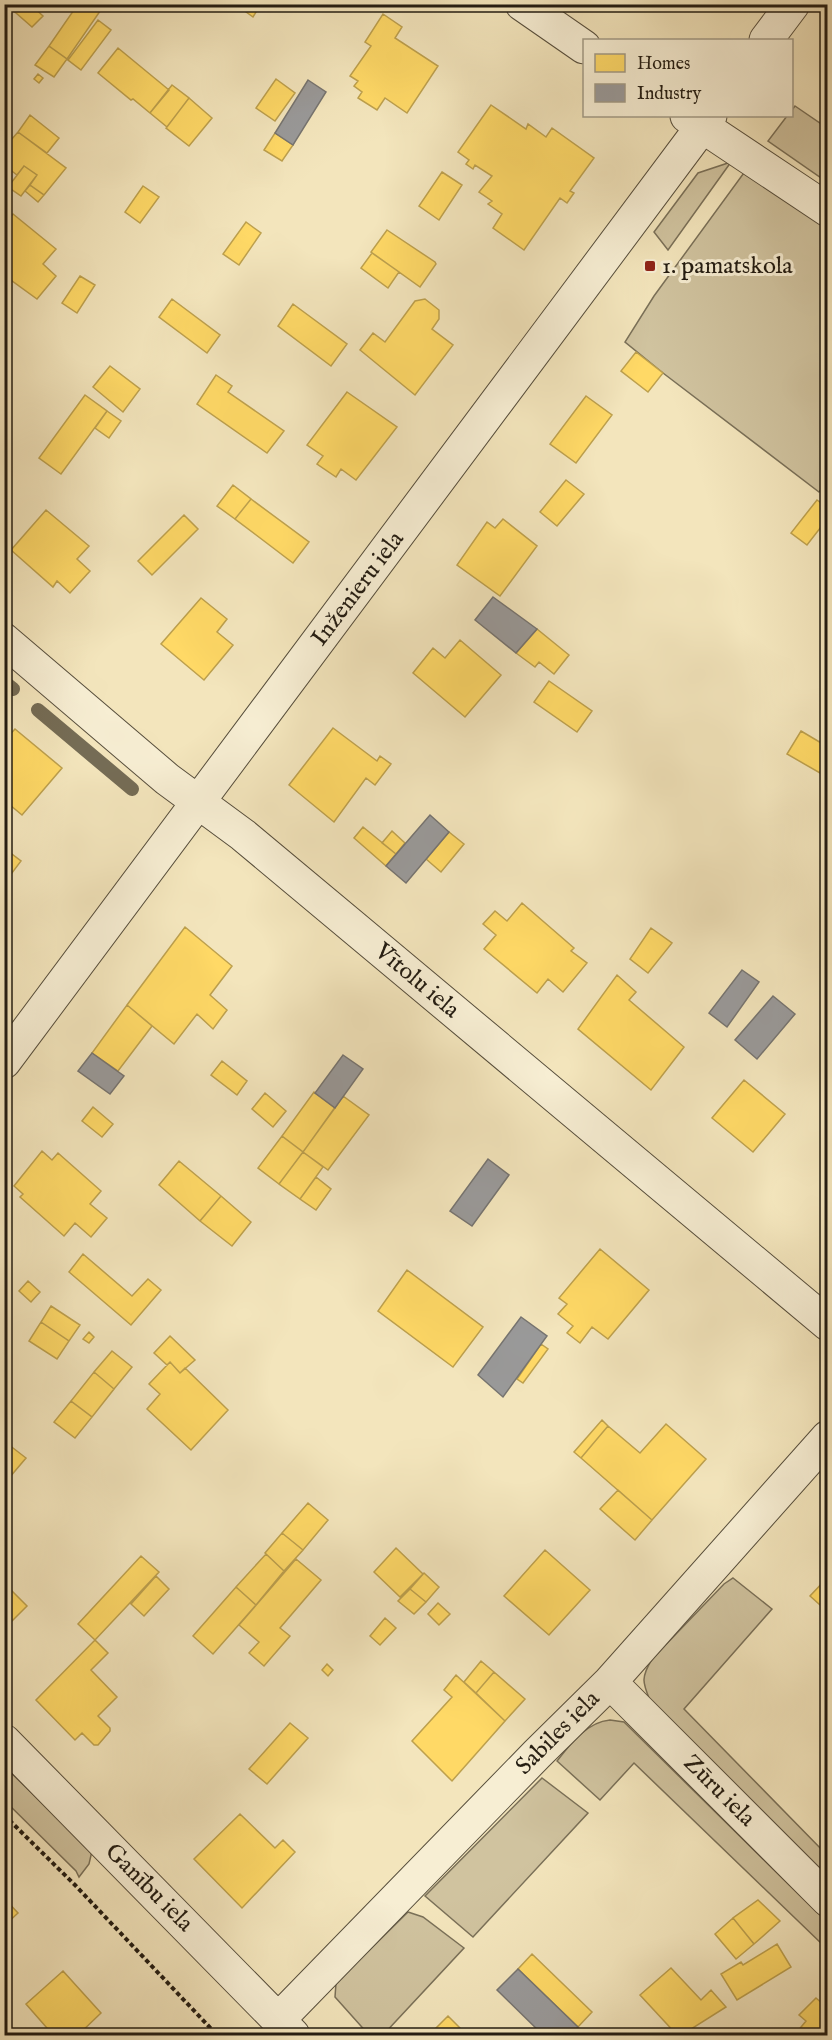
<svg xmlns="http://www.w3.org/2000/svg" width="832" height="2040" viewBox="0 0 832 2040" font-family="'IM FELL English',serif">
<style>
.green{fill:#d0c39f;stroke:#7a7058;stroke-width:1.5}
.homes{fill:#ffd966;stroke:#bda04d;stroke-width:1.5}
.industry{fill:#999;stroke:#767470;stroke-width:1.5}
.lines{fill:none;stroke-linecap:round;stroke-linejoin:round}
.stream{stroke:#756c55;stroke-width:14}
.minor-casing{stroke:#574e3c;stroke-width:35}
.path{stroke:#231c12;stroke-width:4;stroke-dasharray:4.5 3;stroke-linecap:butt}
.minor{stroke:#f7eed3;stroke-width:33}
.poi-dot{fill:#8f2418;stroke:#f7eed3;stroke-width:2}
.labels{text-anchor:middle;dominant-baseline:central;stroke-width:6;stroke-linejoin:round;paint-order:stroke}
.poi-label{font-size:24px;fill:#231c12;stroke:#f7eed3;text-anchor:start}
.street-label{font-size:24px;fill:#231c12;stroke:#f7eed3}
</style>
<rect width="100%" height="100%" fill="#f3e5bc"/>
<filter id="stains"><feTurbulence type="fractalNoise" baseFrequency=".00333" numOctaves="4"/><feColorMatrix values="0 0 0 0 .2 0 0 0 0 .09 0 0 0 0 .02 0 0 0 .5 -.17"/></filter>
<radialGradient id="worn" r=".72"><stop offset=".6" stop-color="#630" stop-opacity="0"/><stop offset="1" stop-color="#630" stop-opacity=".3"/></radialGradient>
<path class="green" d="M795 106 827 128V182L768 141 787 116H792V110Z
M731 162 668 250 654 232 698 173Z
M746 170 827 228 828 481 819 492 663 373 625 342 654 296Z
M733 1578 772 1609 684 1709 827 1855V1877L651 1703C643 1683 640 1679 652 1659L724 1584Z
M610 1720 624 1722 827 1922V1943L824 1946 634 1763 600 1800 557 1761C571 1743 587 1722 610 1720Z
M4 1766 92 1851 89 1864 79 1877 76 1871 5 1801Z
M542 1778 588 1813 473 1937 425 1896Z
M408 1912 423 1917 464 1948 383 2035H369L335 1997 336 1983Z"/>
<path class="homes" d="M10 4H30L43 16 32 27 8 6Z
M78 4H105L67 59 49 46Z
M235 4H261L253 17Z
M383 14 402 27 395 38 438 66 407 113 385 98 377 110 358 98 362 92 354 86 358 81 350 76 371 46 365 42Z
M98 20 111 30 81 70 68 60Z
M49 46 67 59 54 77 35 65Z
M118 48 169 90 150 113 133 99 131 100 98 73Z
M38 74 43 78 39 83 34 79Z
M276 79 295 93 275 121 256 108Z
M172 85 189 98 167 127 150 113Z
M189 98 212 118 189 146 166 128Z
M491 105 526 129 528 124 546 137 552 128 594 158 570 191 574 193 567 203 560 198 524 250 493 228 502 214 488 204 492 201 479 192 492 176 475 165 473 169 466 164 469 160 458 152Z
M30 115 59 138 47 153 18 132Z
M18 132 66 168 44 195 30 185 37 175 24 166 17 175 4 165V148Z
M275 133 293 145 282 161 264 150Z
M24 166 37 175 21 196 8 187Z
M442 172 462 185 439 220 419 206Z
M30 185 44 195 38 202 25 191Z
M143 186 159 197 140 223 125 212Z
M13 214 56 249 43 264 56 276 37 299 4 275V224Z
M246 222 261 233 239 265 223 254Z
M387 230 435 262 436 264 420 287 371 252Z
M372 253 399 272 388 288 361 268Z
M80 276 95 285 77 313 62 303Z
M172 299 220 335 207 353 159 317Z
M425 299 439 310V319L432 329 453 345 415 395 360 350 373 333 385 342 415 301Z
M293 304 347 344 331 366 278 326Z
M636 352 663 373 648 392 621 371Z
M110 366 140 389 123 412 93 387Z
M216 375 232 386 228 392 284 431 267 453 197 404Z
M347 392 397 427 356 480 341 469 336 477 317 464 323 456 307 445Z
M85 395 107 411 61 474 39 458Z
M586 396 612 415 576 463 550 444Z
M107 411 121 421 109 438 95 428Z
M566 480 584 494 557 526 540 512Z
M233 485 251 499 235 519 217 506Z
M251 499 309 542 293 563 235 519Z
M817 500 828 508V518L807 545 791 533Z
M46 510 89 546 77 559 90 571 70 593 57 581 53 587 11 550Z
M184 515 198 529 152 575 138 561Z
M503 519 537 546 500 596 457 565 487 522 495 528Z
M201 598 227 619 217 632 233 645 204 680 161 644Z
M537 629 569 655 554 674 539 662 535 667 516 653Z
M460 640 501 675 465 717 413 673 433 648 445 658Z
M549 681 592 711 577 732 534 702Z
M333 728 377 761 380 756 391 764 375 785 366 778 334 822 289 785Z
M15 729 62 768 22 815 4 800V741Z
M801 731 828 747V761L820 773 787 754Z
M363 827 396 854 386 866 354 838Z
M392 831 405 843 396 854 382 843Z
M449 832 464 844 441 872 426 859Z
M4 848 21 861 9 877 4 873Z
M522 903 574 948 571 951 587 963 563 992 548 979 537 993 484 949 496 935 483 924 495 911 507 921Z
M185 927 232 966 210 995 227 1010 213 1029 197 1014 174 1044 127 1005Z
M651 928 672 943 648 973 630 959Z
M617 975 636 992 629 1000 684 1047 651 1090 578 1029Z
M127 1005 152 1026 118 1071 92 1053Z
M222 1061 247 1081 237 1095 211 1075Z
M744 1080 785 1114 753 1152 712 1118Z
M314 1092 335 1108 303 1152 282 1136Z
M265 1093 286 1111 273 1127 252 1109Z
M343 1096 369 1115 328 1170 303 1152Z
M93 1107 113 1124 102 1137 82 1121Z
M282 1136 303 1152 279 1184 258 1168Z
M42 1151 52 1160 58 1153 101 1191 90 1204 107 1218 91 1237 75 1223 64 1236 20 1197 23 1194 14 1186Z
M303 1152 323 1167 300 1199 279 1184Z
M179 1161 221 1196 200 1221 159 1185Z
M316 1177 331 1189 316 1210 300 1199Z
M221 1196 251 1222 232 1246 200 1221Z
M600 1249 649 1290 608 1339 592 1327 580 1343 567 1333 573 1326 558 1314 567 1304 559 1298Z
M83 1254 132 1296 148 1279 161 1290 131 1325 69 1272Z
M407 1270 483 1327 453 1367 378 1311Z
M28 1281 40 1292 31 1302 19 1291Z
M51 1306 80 1325 69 1341 41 1322Z
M41 1322 69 1341 57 1359 29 1341Z
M89 1332 94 1337 89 1343 83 1339Z
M170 1336 195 1360 180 1373 170 1362 167 1365 154 1353Z
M541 1344 548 1349 523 1383 517 1379Z
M112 1351 132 1367 114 1389 94 1372Z
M170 1362 180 1373 185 1368 228 1410 191 1450 147 1409 160 1394 149 1384Z
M94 1372 114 1389 92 1417 71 1401Z
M71 1401 92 1417 75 1438 54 1422Z
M602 1420 608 1426 581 1458 574 1452Z
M666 1424 706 1459 652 1520 581 1458 608 1426 640 1453Z
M4 1441 26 1458 4 1484Z
M618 1490 652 1520 635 1540 600 1509Z
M308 1503 328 1520 303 1550 282 1533Z
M282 1533 303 1550 284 1571 265 1553Z
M396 1548 423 1574 400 1597 374 1572Z
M545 1550 590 1590 549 1635 504 1596Z
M266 1554 284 1571 256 1605 236 1587Z
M141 1556 159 1572 95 1640 78 1624Z
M296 1559 321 1580 280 1628 290 1636 264 1666 249 1653 259 1642 239 1625Z
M424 1573 439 1587 426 1602 410 1589Z
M156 1576 169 1589 144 1616 131 1604Z
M828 1577V1612L810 1596Z
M4 1583 27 1606 4 1629Z
M236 1587 256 1605 213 1654 193 1636Z
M410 1589 426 1602 414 1614 398 1601Z
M438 1603 450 1614 439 1625 428 1614Z
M385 1618 396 1628 380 1645 370 1636Z
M95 1640 108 1653 91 1670 117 1697 98 1716 110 1728V1731L98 1745H94L82 1733 75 1740 36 1700Z
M481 1661 494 1672 476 1693 464 1682Z
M327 1664 333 1670 328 1676 322 1670Z
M494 1672 525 1699 505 1721 476 1693Z
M456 1675 505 1721 452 1781 412 1741 452 1697 444 1690Z
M290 1723 308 1738 267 1784 249 1769Z
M240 1814 275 1848 283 1840 295 1852 242 1908 194 1859Z
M4 1898 18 1913 4 1926Z
M758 1900 780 1921 754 1944 733 1918Z
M733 1918 754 1944 736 1959 715 1934Z
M777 1944 791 1967 737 2000 721 1974 741 1962 743 1965Z
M532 1954 592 2012 578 2027 518 1969Z
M671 1968 701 2000 711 1990 726 2007 680 2036H678L640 1995Z
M63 1971 101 2013 77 2036H54L26 2004Z
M816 1998 823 2004 828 1999V2036H801L797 2032 806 2021 799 2015Z
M448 2016 468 2036H428Z
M578 2027 587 2036H570Z"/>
<path class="industry" d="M308 80 326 92 293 145 275 133Z
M493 597 537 629 516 653 475 620Z
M430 815 449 832 406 883 386 866Z
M742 970 759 982 727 1027 709 1013Z
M773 996 795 1014 757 1059 735 1040Z
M92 1053 124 1076 110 1094 78 1071Z
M343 1055 363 1069 335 1108 315 1093Z
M488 1159 509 1175 472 1226 450 1211Z
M521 1317 547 1336 503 1397 478 1375Z
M518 1969 578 2027 570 2036H544L497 1990Z"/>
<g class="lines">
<path class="stream" d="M4 682 13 689
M38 710 132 789"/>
<g class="minor-casing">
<path id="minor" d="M522 4 584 47
M766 40 793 4
M687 116 828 210
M4 640 167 779 243 835 352 926 828 1324
M4 1062 710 116
M610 1682 828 1900
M4 1741 293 2035
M279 2019 537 1754 610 1682 828 1437"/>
</g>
<path class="path" d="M4 1815 75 1885 218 2036"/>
<use href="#minor" class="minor"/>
</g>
<rect class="poi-dot" x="644" y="260" width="12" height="12" rx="3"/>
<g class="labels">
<g class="poi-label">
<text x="662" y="266">1. pamatskola</text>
</g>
<g class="street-label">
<text transform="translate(358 589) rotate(-53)">Inženieru iela</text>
<text transform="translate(417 981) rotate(40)">Vītolu iela</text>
<text transform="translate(558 1733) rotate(-45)">Sabiles iela</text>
<text transform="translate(719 1791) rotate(45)">Zūru iela</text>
<text transform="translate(149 1888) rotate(45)">Ganību iela</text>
</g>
</g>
<rect width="832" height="2040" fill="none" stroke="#f3e5bc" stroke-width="24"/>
<rect x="6" y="6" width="820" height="2028" fill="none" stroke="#231c12" stroke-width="3"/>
<rect x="12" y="12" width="808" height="2016" fill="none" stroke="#231c12" stroke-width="1.5"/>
<rect x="583" y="39" width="210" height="78" fill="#f7eed3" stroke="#a29a86" stroke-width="1.5"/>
<rect x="595" y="54" width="30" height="18" fill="#ffd966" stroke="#a29a86" stroke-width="1.5"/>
<text x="637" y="69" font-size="18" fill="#231c12">Homes</text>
<rect x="595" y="84" width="30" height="18" fill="#999999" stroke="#a29a86" stroke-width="1.5"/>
<text x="637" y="99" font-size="18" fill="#231c12">Industry</text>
<rect width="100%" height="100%" filter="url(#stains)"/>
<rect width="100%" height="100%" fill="url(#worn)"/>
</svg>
